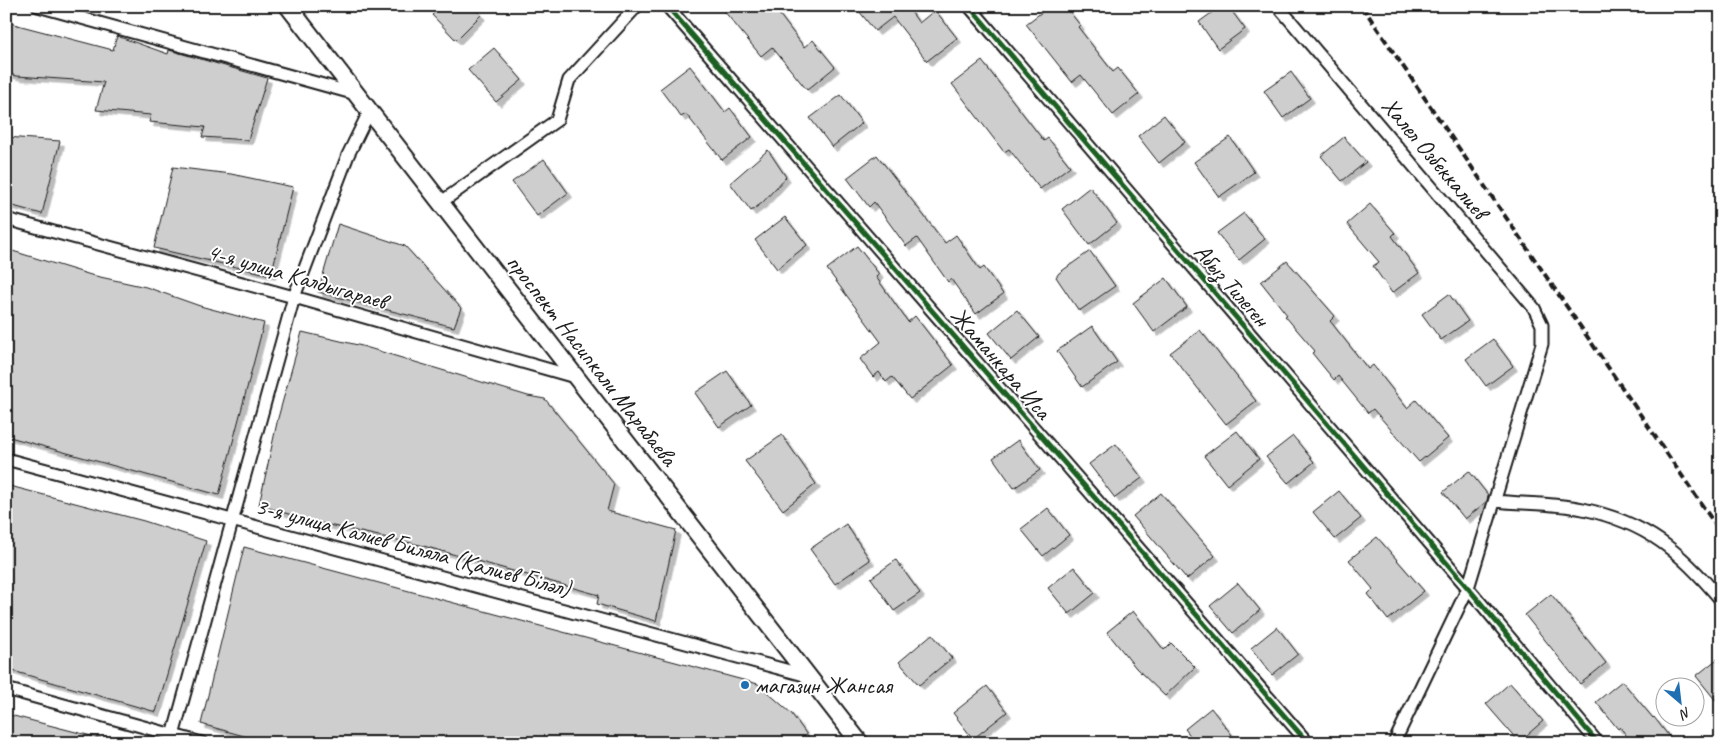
<svg xmlns="http://www.w3.org/2000/svg" width="1727" height="749" viewBox="0 0 1727 749" font-family="Caveat,sans-serif">
<style>
.building{fill:#cecece;stroke:#1c1c1c;filter:url(#shadow)}
.lines{fill:none;stroke-linecap:round;stroke-linejoin:round}
.minor-casing{stroke:#1c1c1c;stroke-width:15}
.secondary-casing{stroke:#1c1c1c;stroke-width:20}
.minor{stroke:#fff;stroke-width:11}
.secondary{stroke:#fff;stroke-width:16}
.rail{stroke:#1c1c1c;stroke-width:4;stroke-dasharray:8 4;stroke-linecap:butt}
.cycleway-casing{stroke:#fff;stroke-width:8}
.cycleway{stroke:#1b5e20;stroke-width:5}
.poi-dot{fill:#1f6fb2;stroke:#fff;stroke-width:2}
.labels{text-anchor:middle;dominant-baseline:central;stroke-width:4;stroke-linejoin:round;paint-order:stroke}
.street-label{font-size:24px;fill:#1c1c1c;stroke:#fff}
.poi-label{font-size:24px;fill:#1c1c1c;stroke:#fff;text-anchor:start}
</style>
<defs>
<filter id="shadow"><feDropShadow dx="4.5" dy="4.5" stdDeviation="0" flood-color="#0004"/></filter>
</defs>
<rect width="100%" height="100%" fill="#fff"/>
<filter id="ink" filterUnits="userSpaceOnUse"><feTurbulence type="fractalNoise" baseFrequency=".02" numOctaves="2"/><feDisplacementMap in="SourceGraphic" scale="10" xChannelSelector="R" yChannelSelector="G"/><feConvolveMatrix kernelMatrix="1 2 1 2 8 2 1 2 1" color-interpolation-filters="sRGB"/></filter>
<g filter="url(#ink)">
<path class="building" d="M442 6H473L481 15 456 40 432 15Z
M720 6H773L804 47 813 40 835 67 807 90 772 47 761 56Z
M855 6H907L919 23 935 10 957 38 927 61 893 17 875 31Z
M1050 6H1065L1080 25 1078 27 1113 72 1118 68 1139 94 1113 115 1081 75 1072 82 1026 24Z
M1221 6H1228L1245 29 1218 49 1199 22Z
M6 22 113 50 117 36 168 54 169 50 267 78 248 140 202 137 205 127 149 122 151 115 96 110 104 82 17 76 6 73Z
M494 48 522 80 496 102 468 70Z
M982 61 1044 141 1048 138 1070 166 1040 189 1009 149 1004 152 952 84Z
M690 66 725 112 730 108 752 137 722 160 686 114 681 117 660 89Z
M1291 72 1310 98 1283 118 1264 91Z
M841 95 862 123 832 147 810 118Z
M1164 115 1185 142 1159 163 1138 136Z
M6 137 60 141 42 214 6 204Z
M1230 137 1254 172 1219 197 1194 162Z
M1344 137 1366 162 1342 181 1321 156Z
M768 150 786 177 762 203 751 211 730 183Z
M877 155 945 243 956 235 980 270 984 267 1003 294 976 314 951 279 948 282 917 238 906 246 874 202 869 207 847 178Z
M544 159 568 193 537 216 512 182Z
M173 167 231 174 293 187 271 275 154 248Z
M1090 187 1117 223 1089 245 1062 209Z
M1370 204 1395 233 1392 236 1419 273 1392 293 1373 266 1379 262 1347 224Z
M1244 213 1265 239 1239 260 1217 233Z
M785 217 807 245 777 269 755 240Z
M338 224 405 246 461 308 454 327 318 292Z
M857 246 879 274 876 277 908 322 915 316 953 365 910 399 892 377 886 382 879 372 873 377 860 359 881 342 827 269Z
M6 249 91 275 146 287 200 306 264 323 219 495 6 436Z
M1090 251 1115 286 1079 311 1056 277 1059 273Z
M1287 261 1335 316 1330 321 1368 369 1373 365 1407 408 1416 400 1448 438 1419 462 1373 409 1368 413 1338 376 1334 380 1312 353 1315 351 1285 316 1287 315 1261 282Z
M1166 278 1187 307 1154 332 1133 303Z
M1449 294 1468 321 1441 340 1422 314Z
M1017 310 1039 337 1011 360 989 333Z
M1092 326 1117 362 1082 387 1057 351Z
M1200 330 1256 401 1226 424 1170 353Z
M302 332 362 346 528 396 545 399 614 484 607 511 676 530 656 621 597 604 599 595 420 545 315 522 259 505 278 418Z
M1493 339 1513 366 1486 386 1466 359Z
M727 371 751 405 719 427 695 393Z
M1237 431 1259 459 1227 485 1204 456Z
M782 435 816 484 783 510 745 461Z
M1293 436 1314 462 1288 483 1266 457Z
M1018 440 1040 470 1014 488 993 458Z
M1116 444 1142 478 1115 498 1089 464Z
M1469 471 1488 495 1487 501 1465 519 1443 492Z
M6 485 144 521 206 541 156 712 6 669Z
M1339 491 1361 518 1335 539 1313 512Z
M1161 493 1215 556 1187 579 1133 516Z
M1048 508 1069 535 1043 556 1021 529Z
M846 524 870 560 835 584 810 549Z
M1377 537 1424 591 1388 620 1368 594 1373 589 1349 560Z
M244 547 758 684 791 713 813 743H269L201 724Z
M896 560 920 593 894 611 871 578Z
M1074 567 1095 593 1069 614 1048 588Z
M1238 583 1260 610 1233 633 1210 606Z
M1551 594 1606 663 1580 684 1525 615Z
M1133 611 1164 650 1171 643 1195 667 1165 696 1136 668 1107 632Z
M1277 627 1298 654 1272 675 1251 648Z
M932 634 952 658 919 685 899 662Z
M1721 656V707L1696 676Z
M1622 681 1653 718 1654 717 1674 743H1632L1620 727 1618 729 1596 702Z
M1510 683 1543 721 1519 742 1486 704Z
M987 686 1007 712 973 739 953 713Z
M1211 708 1232 735 1223 743H1196L1185 729Z
M6 714 103 739V743H6Z"/>
<g class="lines">
<g class="minor-casing">
<path id="minor" d="M38 6 356 94
M667 6 1308 743
M969 6 1468 588 1598 743
M1278 6 1534 308 1542 325V344L1468 588 1394 743
M440 203 557 120 569 80 637 6
M6 219 294 297 575 377
M6 459 808 676
M1495 501C1523 504 1555 503 1583 509 1647 523 1680 551 1721 600
M6 689 202 743
M171 743 294 297 348 155 369 112"/>
</g>
<g class="secondary-casing">
<path id="secondary" d="M288 6 860 743"/>
</g>
<use href="#minor" class="minor"/>
<use href="#secondary" class="secondary"/>
<path class="rail" d="M1362 6 1721 533"/>
<g class="cycleway-casing">
<path id="cycleway" d="M667 6 1308 743
M969 6 1468 588 1598 743"/>
</g>
<use href="#cycleway" class="cycleway"/>
</g>
</g>
<circle class="poi-dot" cx="745" cy="685" r="5"/>
<g class="labels">
<g class="street-label">
<text transform="translate(1435 158) rotate(50)">Халел Озбеккалиев</text>
<text transform="translate(297 276) rotate(16)">4-я улица Калдыгараев</text>
<text transform="translate(1232 285) rotate(49)">Абыз Тилеген</text>
<text transform="translate(592 360) rotate(52)">проспект Насипкали Марабаева</text>
<text transform="translate(1001 363) rotate(49)">Жаманкара Иса</text>
<text transform="translate(413 547) rotate(15)">3-я улица Калиев Биляла (Қалиев Біләл)</text>
</g>
<g class="poi-label">
<text x="755" y="685">магазин Жансая</text>
</g>
</g>
<rect width="1727" height="749" fill="none" stroke="#fff" stroke-width="25"/>
<rect x="12" y="12" width="1702" height="724" fill="none" stroke="#1c1c1c" stroke-width="2" filter="url(#ink)"/>
<g transform="translate(1680 702) rotate(152)"><circle r="24" fill="#ffffff" stroke="#a4a4a4"/>
<path d="M0-4L9 19L0 12L-9 19Z" fill="#1f6fb2"/>
<text y="-8" font-size="14" font-weight="bold" text-anchor="middle" fill="#1c1c1c">N</text>
</g>
</svg>
